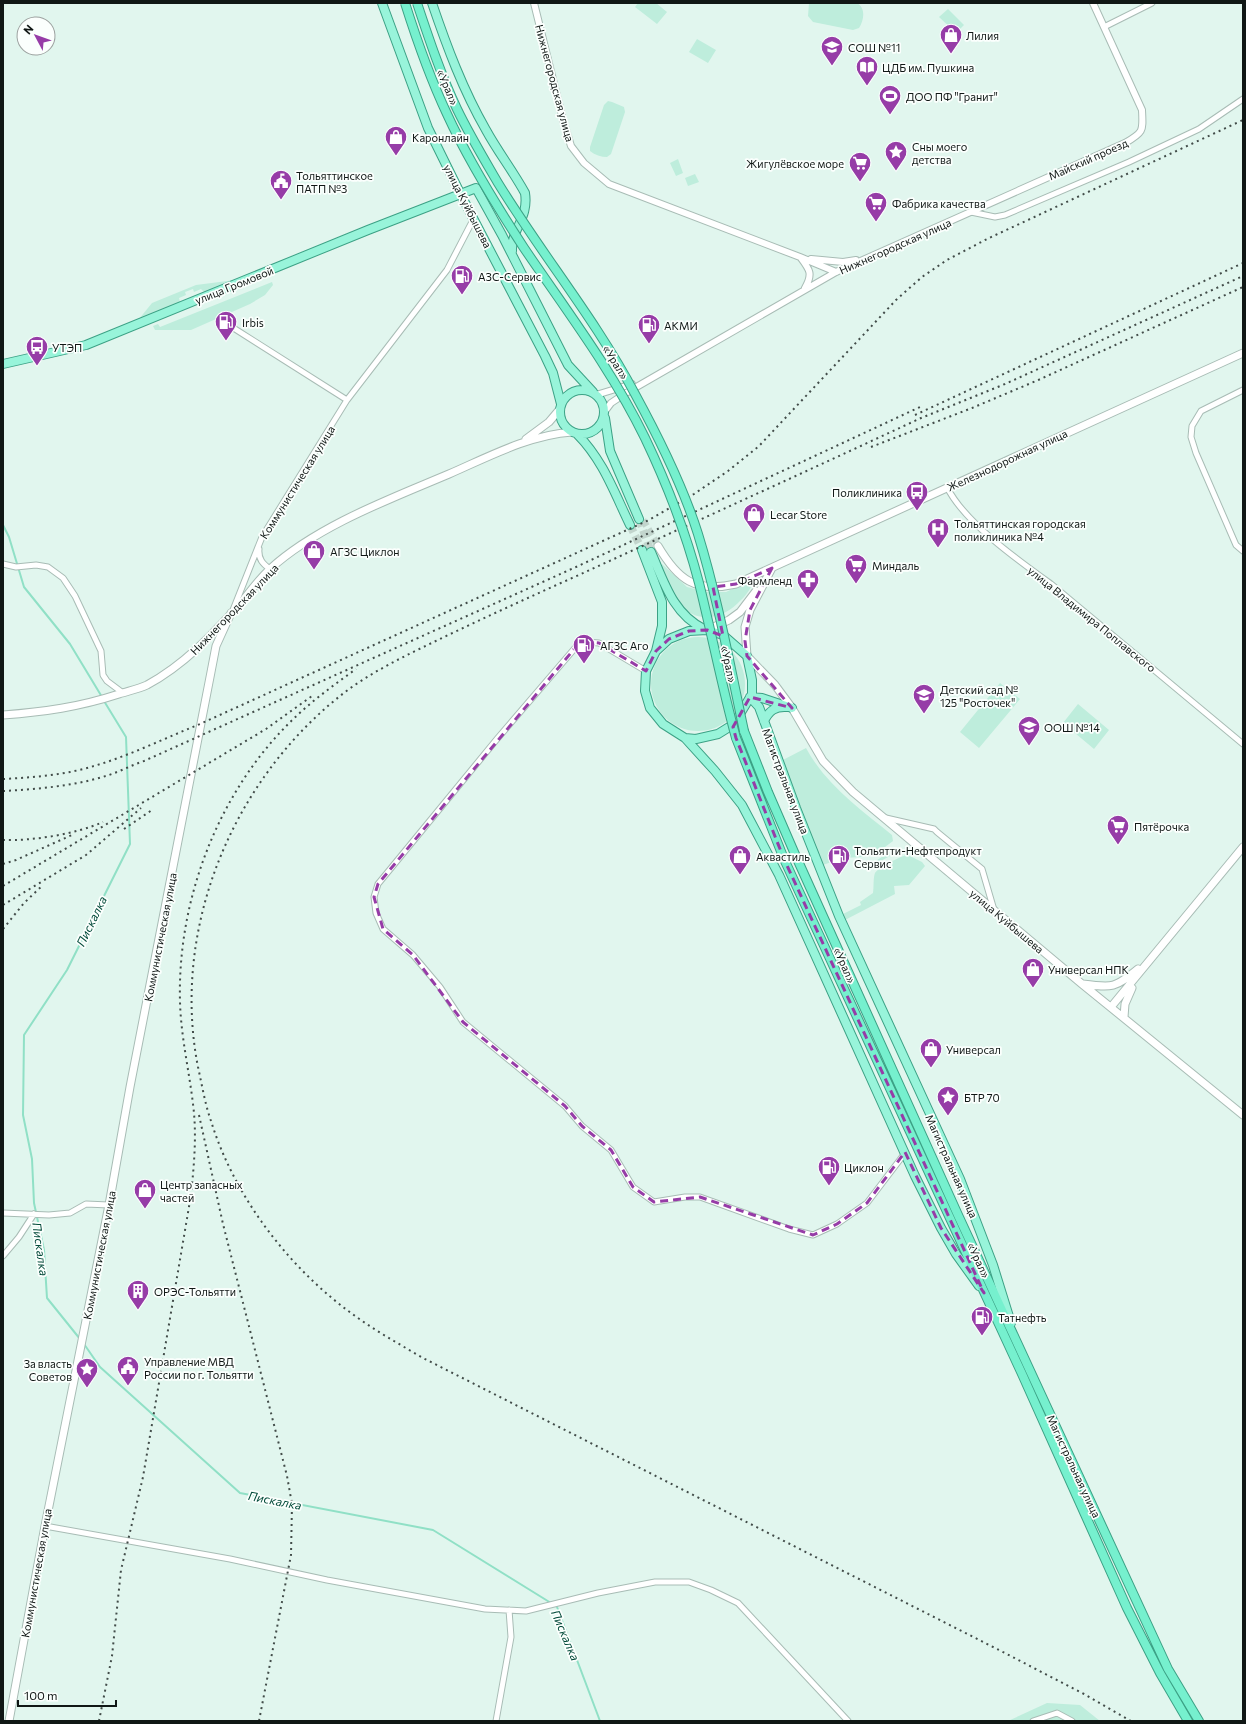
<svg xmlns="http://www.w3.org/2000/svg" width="1246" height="1724" viewBox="0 0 1246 1724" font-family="Commissioner,sans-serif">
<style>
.green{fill:#beeddc}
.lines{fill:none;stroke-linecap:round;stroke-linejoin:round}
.stream{stroke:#90e0c6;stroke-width:2}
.secondary-tunnel{stroke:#c2d5cd;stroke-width:7;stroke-dasharray:7 3.5;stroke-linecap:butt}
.primary-tunnel{stroke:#c2d5cd;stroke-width:8;stroke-dasharray:8 4;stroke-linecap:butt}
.minor-casing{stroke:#a8bcb5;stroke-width:7}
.tertiary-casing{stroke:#a8bcb5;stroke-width:8}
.secondary-casing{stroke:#a8bcb5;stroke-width:9}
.primary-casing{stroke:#3ca185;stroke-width:10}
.trunk-casing{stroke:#3ca185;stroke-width:10}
.minor{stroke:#fff;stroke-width:5}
.tertiary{stroke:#fff;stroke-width:6}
.secondary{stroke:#fff;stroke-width:7}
.primary{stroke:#98f4da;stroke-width:8}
.trunk{stroke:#76f0ce;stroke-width:8}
.rail{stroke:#424c49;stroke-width:2;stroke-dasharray:2 4;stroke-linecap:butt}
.trunk-bridge-casing{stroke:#3ca185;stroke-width:10;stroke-linecap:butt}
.trunk-bridge{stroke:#76f0ce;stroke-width:8}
.marked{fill:none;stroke:#963ca7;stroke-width:3;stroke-dasharray:8 5;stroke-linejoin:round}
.labels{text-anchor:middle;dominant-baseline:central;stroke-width:3.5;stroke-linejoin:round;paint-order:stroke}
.poi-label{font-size:11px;fill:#101715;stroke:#fbfffd;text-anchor:start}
.street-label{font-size:11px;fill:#101715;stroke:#fbfffd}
.water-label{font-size:12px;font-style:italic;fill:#024a39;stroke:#fbfffd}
</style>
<rect width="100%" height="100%" fill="#e1f6ee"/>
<path class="green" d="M638 3H656L667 12 657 24 635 7Z
M809 3H857C866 8 864 20 859 28L853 30 813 22 808 16Z
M948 9 964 25 956 33 939 17Z
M697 39 716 50 708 63 689 52Z
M608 101 612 102 624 107 625 112 611 154 607 157C601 157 595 155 590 151V147L604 105Z
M678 159 683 173 676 176 670 163Z
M695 174 699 182 688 186 685 178Z
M235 280 205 293 201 289 194 292 193 289 185 292 186 295 179 298 180 302 139 319 152 303 196 285Z
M272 282 273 285 265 295 250 304 191 330H155L153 326 158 324 160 327Z
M662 564 687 587 706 592H726L754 579 755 580C751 587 747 595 741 600 723 620 695 625 678 602 671 591 666 577 661 566Z
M651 684a47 47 0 1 1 94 0a47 47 0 1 1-94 0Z
M1000 683 1020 699 979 748 960 732Z
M1078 704 1109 730 1094 749 1063 723Z
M806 748C826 785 860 809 892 835L893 841 885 847 861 857 843 858 823 865 798 807 793 786 781 761Z
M888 853 890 856 868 868V866Z
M908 855 922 862 925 866 909 885 894 886 895 894 845 920 841 915 861 905 860 902 873 893C874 887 873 878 875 873 878 868 902 855 908 855Z
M1047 1703 1080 1705 1100 1721H1008Z"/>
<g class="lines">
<path class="stream" d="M3 525 9 537 24 587 70 644 102 697
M80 1339 47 1298 44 1250 34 1203 32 1159 23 1115 24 1035 67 970 130 844 126 737 104 701
M84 1344 100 1367 240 1493 433 1530 551 1603
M554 1605 557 1607 600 1721"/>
<path class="secondary-tunnel" d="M643 520 658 546"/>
<path class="primary-tunnel" d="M639 519 651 552
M630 525 642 550"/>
<g class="minor-casing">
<path id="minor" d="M1104 27 1152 3
M971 212 995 217 1005 215 1129 162 1199 129 1243 99
M235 329 347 400
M1243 390 1201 411 1192 426 1191 437 1196 453 1236 545 1243 551
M947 487C964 522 1019 561 1051 584L1243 744
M259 549C258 559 263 564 270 569
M3 564 16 567 36 565 48 567 63 578 75 596 101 651 103 675 107 681 123 693
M233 610 262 537 347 400 447 270 474 218
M646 671 599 643 586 642 575 648 497 739 378 884 374 897 376 913 383 929 413 955 440 987 463 1022 565 1106 582 1126 611 1150 633 1187 654 1202 685 1197H700L789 1229 813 1235 837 1224 867 1203 905 1153
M886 818 934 829 937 832 982 869 994 910
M3 1213 49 1215 70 1213 86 1204 109 1205
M3 1256 19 1237 34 1214
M45 1526 230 1559 327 1580 485 1609 526 1611 598 1593 655 1582H689L711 1590 738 1603 848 1721
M496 1721 511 1637 509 1610
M1033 1721 1057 1713 1072 1721"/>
</g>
<g class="tertiary-casing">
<path id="tertiary" d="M534 3 563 120 571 146 584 163 609 184 800 257 836 272
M801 258C810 270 813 274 805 288
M811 259 843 262 856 260
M596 395 632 384
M605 411 611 403 626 393 836 272 1125 143C1144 132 1143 131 1142 110L1093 3"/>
</g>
<g class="secondary-casing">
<path id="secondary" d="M526 439 549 422 560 409
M658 546C678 580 695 593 736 584L1243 353
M772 568 750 610 745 627 747 656 775 685 792 708 823 761 853 792 1082 984 1243 1115
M707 630 729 620 740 612 756 591
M3 715C44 712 79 707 119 694 128 691 138 689 147 685 184 665 212 635 240 604 250 592 259 579 270 569 317 526 390 499 449 474 488 457 529 435 572 432
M1083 984C1113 988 1115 988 1138 969
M1111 1007 1243 847
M1124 1017 1125 1004 1132 988
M9 1721 45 1526 109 1205 130 1087 211 672 216 646 231 613"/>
</g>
<g class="primary-casing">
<path id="primary" d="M382 3 428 128 461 195 545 356 553 373 561 404
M432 3C447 47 463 90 486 130 498 152 513 171 525 193 529 219 511 229 512 251
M3 364 86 345 368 230 476 188 502 235 568 365 593 392
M560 412a22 22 0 1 1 44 0a22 22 0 1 1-44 0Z
M605 418 610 451 639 519
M577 434C603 460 614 492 630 525
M642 550 662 602V626L656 651
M651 552C664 582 673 614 704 629
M707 630 723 635 747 656 752 680V694L734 724 718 734 696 739 685 738 663 724 650 708 645 691 646 671 656 651 669 639 689 631Z
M750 697 759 707 796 808 839 916 960 1179 993 1265 1011 1323
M750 697 762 698 792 708
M764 721C769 711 775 706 787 707
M685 738 715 771 742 805 779 875 915 1176 941 1228 956 1254 979 1286"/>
</g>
<g class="trunk-casing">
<path id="trunk" d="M744 731 768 792 794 852 958 1215 1168 1669 1199 1721
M736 738 784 859 1022 1374 1127 1608 1160 1673 1188 1721"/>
</g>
<use href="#minor" class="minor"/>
<use href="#tertiary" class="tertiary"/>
<use href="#secondary" class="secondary"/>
<use href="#primary" class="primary"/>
<use href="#trunk" class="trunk"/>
<path class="rail" d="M915 415 1243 263
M871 447 972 408 1036 381 1243 287
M3 779C26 778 48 776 70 772 115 763 158 741 200 724L649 520 694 494 728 471 759 446 896 300 922 277 947 260 987 239 1243 120
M3 791C39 789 75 786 109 775 121 771 132 765 144 761L576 567 920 407
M124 829 152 810
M3 840C33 841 76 834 103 822
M3 864 16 860 72 835
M3 886 266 729 312 696
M3 905 86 855 141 808
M3 929 24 903 43 885
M199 1115 223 1224 287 1476 292 1504 291 1555 259 1721
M99 1721 112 1656 121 1570 143 1477 191 1195C194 1165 197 1135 193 1104 189 1070 181 1037 180 1002 177 895 222 782 303 710 320 695 338 682 356 669
M1131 1721 1084 1694 1001 1651 423 1358C401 1345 379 1333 358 1318 292 1272 235 1199 211 1121 205 1104 202 1085 198 1067 171 930 231 783 340 696 370 672 407 655 442 638 488 616 534 595 581 574 675 531 770 488 865 444L921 418 1005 384 1243 276"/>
<g class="trunk-bridge-casing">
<path id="trunk-bridge" d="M405 3C417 41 430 78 447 114 468 160 496 205 524 248 566 310 612 370 645 438 667 484 686 533 699 583 712 635 722 687 736 738
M417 3C429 39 441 75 457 109 469 134 484 159 498 183 542 255 596 320 635 394 659 438 683 486 698 534 718 599 730 666 744 731"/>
</g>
<use href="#trunk-bridge" class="trunk-bridge"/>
</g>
<path class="marked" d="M772 568 750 610 745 641 747 656 792 708 750 697 733 727 736 738 784 859 984 1293 941 1228 905 1152 867 1203 837 1224 813 1235 700 1197 654 1202 633 1187 611 1150 582 1126 565 1106 463 1022 413 955 383 929 374 897 378 884 575 648 586 642 599 643 646 671 656 651 669 639 689 631 707 630 723 636 713 587 736 584Z"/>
<defs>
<g id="shop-pin" transform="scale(1.15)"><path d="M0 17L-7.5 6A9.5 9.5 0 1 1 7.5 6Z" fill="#963ca7" stroke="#fbfffd"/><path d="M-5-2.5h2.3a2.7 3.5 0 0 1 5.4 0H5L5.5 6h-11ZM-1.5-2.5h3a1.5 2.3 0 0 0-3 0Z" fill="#fff"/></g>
<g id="school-pin" transform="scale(1.15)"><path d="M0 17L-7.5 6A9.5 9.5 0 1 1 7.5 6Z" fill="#963ca7" stroke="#fbfffd"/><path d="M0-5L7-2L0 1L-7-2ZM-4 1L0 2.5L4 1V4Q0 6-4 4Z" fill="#fff"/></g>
<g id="library-pin" transform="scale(1.15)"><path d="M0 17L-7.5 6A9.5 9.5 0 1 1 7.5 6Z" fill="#963ca7" stroke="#fbfffd"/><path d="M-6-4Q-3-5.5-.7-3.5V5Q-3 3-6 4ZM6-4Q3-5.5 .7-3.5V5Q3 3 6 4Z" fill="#fff"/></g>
<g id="stadium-pin" transform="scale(1.15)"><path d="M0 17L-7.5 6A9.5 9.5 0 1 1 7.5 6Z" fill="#963ca7" stroke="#fbfffd"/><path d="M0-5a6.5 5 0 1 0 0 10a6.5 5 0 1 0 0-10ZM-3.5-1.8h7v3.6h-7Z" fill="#fff"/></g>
<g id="sight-pin" transform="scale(1.15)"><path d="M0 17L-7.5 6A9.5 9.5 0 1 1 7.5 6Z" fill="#963ca7" stroke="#fbfffd"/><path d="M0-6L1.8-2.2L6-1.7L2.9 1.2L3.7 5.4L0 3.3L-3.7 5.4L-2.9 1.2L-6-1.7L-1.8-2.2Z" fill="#fff"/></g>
<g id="supermarket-pin" transform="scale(1.15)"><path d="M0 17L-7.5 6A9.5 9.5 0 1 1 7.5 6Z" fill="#963ca7" stroke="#fbfffd"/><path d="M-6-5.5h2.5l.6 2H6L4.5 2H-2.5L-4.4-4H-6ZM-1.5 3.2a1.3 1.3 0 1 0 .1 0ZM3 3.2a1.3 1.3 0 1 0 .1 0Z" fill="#fff"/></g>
<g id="civic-pin" transform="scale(1.15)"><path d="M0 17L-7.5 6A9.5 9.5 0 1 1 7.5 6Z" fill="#963ca7" stroke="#fbfffd"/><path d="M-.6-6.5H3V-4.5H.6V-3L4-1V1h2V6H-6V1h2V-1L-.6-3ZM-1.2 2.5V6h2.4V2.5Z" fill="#fff"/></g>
<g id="fuel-pin" transform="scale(1.15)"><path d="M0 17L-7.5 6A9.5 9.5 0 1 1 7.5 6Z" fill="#963ca7" stroke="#fbfffd"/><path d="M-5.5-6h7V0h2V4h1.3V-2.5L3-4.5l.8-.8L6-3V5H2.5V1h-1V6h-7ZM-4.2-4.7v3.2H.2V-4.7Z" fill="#fff"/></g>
<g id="bus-pin" transform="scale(1.15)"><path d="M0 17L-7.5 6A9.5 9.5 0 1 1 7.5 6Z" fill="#963ca7" stroke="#fbfffd"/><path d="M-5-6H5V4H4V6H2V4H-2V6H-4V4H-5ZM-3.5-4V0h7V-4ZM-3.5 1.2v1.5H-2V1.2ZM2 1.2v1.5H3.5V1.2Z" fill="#fff"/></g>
<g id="hospital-pin" transform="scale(1.15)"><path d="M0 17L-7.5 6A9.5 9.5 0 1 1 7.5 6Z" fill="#963ca7" stroke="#fbfffd"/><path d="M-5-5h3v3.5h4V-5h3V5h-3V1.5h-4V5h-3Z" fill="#fff"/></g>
<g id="pharmacy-pin" transform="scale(1.15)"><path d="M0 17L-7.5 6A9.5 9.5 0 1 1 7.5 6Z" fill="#963ca7" stroke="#fbfffd"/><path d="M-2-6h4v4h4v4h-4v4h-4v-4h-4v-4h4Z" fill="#fff"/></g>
<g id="building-pin" transform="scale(1.15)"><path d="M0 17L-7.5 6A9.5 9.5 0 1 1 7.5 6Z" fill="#963ca7" stroke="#fbfffd"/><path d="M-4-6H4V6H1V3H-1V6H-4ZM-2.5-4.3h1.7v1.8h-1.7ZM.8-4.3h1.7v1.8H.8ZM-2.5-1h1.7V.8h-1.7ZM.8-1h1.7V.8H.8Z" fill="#fff"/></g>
</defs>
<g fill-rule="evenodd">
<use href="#shop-pin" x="951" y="35"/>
<use href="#school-pin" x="832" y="47"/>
<use href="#library-pin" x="867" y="67"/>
<use href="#stadium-pin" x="890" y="96"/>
<use href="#shop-pin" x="396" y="137"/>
<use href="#sight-pin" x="896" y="152"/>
<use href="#supermarket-pin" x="860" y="163"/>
<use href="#civic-pin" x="281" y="181"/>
<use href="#supermarket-pin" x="876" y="203"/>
<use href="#fuel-pin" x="462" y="276"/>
<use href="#fuel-pin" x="226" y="322"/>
<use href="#fuel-pin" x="649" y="325"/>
<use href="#bus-pin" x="37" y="347"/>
<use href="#bus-pin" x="917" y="492"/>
<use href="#shop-pin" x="754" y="514"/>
<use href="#hospital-pin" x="938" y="529"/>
<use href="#shop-pin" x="314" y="551"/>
<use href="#supermarket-pin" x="856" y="565"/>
<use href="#pharmacy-pin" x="808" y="580"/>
<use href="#fuel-pin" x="584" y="645"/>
<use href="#school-pin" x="924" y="695"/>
<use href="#school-pin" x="1029" y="727"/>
<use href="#supermarket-pin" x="1118" y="826"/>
<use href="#shop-pin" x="740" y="856"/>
<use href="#fuel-pin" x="839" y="856"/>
<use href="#shop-pin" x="1033" y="969"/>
<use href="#shop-pin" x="931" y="1049"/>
<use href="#sight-pin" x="948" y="1097"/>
<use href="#fuel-pin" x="829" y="1167"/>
<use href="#shop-pin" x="145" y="1190"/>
<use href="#building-pin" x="138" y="1291"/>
<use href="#fuel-pin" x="982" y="1317"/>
<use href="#civic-pin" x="128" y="1367"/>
<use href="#sight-pin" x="87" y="1369"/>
</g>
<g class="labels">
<g class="poi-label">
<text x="966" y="35">Лилия</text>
<text x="848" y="47">СОШ №11</text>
<text x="882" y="67">ЦДБ им. Пушкина</text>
<text x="906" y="96">ДОО ПФ "Гранит"</text>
<text x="412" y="137">Каронлайн</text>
<text x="912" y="146">Сны моего<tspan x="912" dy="13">детства</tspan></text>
<text x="844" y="163" text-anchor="end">Жигулёвское море</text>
<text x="296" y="175">Тольяттинское<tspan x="296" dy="13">ПАТП №3</tspan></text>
<text x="892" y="203">Фабрика качества</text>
<text x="478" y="276">АЗС-Сервис</text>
<text x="242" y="322">Irbis</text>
<text x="664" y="325">АКМИ</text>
<text x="52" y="347">УТЭП</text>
<text x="902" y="492" text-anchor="end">Поликлиника</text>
<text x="770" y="514">Lecar Store</text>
<text x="954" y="523">Тольяттинская городская<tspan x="954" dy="13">поликлиника №4</tspan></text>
<text x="330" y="551">АГЗС Циклон</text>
<text x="872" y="565">Миндаль</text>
<text x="792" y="580" text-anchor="end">Фармленд</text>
<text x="600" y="645">АГЗС Аго</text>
<text x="940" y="689">Детский сад №<tspan x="940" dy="13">125 "Росточек"</tspan></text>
<text x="1044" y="727">ООШ №14</text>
<text x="1134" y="826">Пятёрочка</text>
<text x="854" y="850">Тольятти-Нефтепродукт<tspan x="854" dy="13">Сервис</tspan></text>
<text x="756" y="856">Аквастиль</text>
<text x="1048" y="969">Универсал НПК</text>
<text x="946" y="1049">Универсал</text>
<text x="964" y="1097">БТР 70</text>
<text x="844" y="1167">Циклон</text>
<text x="160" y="1184">Центр запасных<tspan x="160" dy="13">частей</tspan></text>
<text x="154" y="1291">ОРЭС-Тольятти</text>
<text x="998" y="1317">Татнефть</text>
<text x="144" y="1361">Управление МВД<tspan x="144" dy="13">России по г. Тольятти</tspan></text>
<text x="72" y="1363" text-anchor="end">За власть<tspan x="72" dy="13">Советов</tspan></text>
</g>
<g class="street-label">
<text transform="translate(555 83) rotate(75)">Нижнегородская улица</text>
<text transform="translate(448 87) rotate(67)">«Урал»</text>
<text transform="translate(1088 159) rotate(-24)">Майский проезд</text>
<text transform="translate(468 206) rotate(63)">улица Куйбышева</text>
<text transform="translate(895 246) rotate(-24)">Нижнегородская улица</text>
<text transform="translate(234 285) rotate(-22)">улица Громовой</text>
<text transform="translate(616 362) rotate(58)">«Урал»</text>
<text transform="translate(1007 460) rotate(-25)">Железнодорожная улица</text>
<text transform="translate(297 482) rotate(-58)">Коммунистическая улица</text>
<text transform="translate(234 609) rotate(-46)">Нижнегородская улица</text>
<text transform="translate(1092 619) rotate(39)">улица Владимира Поплавского</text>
<text transform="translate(729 664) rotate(78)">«Урал»</text>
<text transform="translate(786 781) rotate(69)">Магистральная улица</text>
<text transform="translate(1007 921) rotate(40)">улица Куйбышева</text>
<text transform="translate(160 937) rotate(-79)">Коммунистическая улица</text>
<text transform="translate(845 965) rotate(66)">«Урал»</text>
<text transform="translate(952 1166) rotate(66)">Магистральная улица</text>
<text transform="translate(99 1255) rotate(-79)">Коммунистическая улица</text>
<text transform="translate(979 1260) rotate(65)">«Урал»</text>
<text transform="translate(1074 1466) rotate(65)">Магистральная улица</text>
<text transform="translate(36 1573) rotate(-80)">Коммунистическая улица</text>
</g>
<g class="water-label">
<text transform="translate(91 921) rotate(-64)">Пискалка</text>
<text transform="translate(41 1249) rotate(82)">Пискалка</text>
<text transform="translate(275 1500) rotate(11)">Пискалка</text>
<text transform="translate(566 1635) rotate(67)">Пискалка</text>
</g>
</g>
<rect width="1246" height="1724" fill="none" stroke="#101715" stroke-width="8"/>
<g transform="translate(36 36) rotate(311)"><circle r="19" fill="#fbfffd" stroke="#9da2a0"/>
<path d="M0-3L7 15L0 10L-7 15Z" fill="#963ca7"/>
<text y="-6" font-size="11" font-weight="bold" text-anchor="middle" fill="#101715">N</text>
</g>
<path d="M18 1700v6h98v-6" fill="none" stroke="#101715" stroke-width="2"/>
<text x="24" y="1700" font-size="12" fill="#101715" stroke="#fbfffd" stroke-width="3" paint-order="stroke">100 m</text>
</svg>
